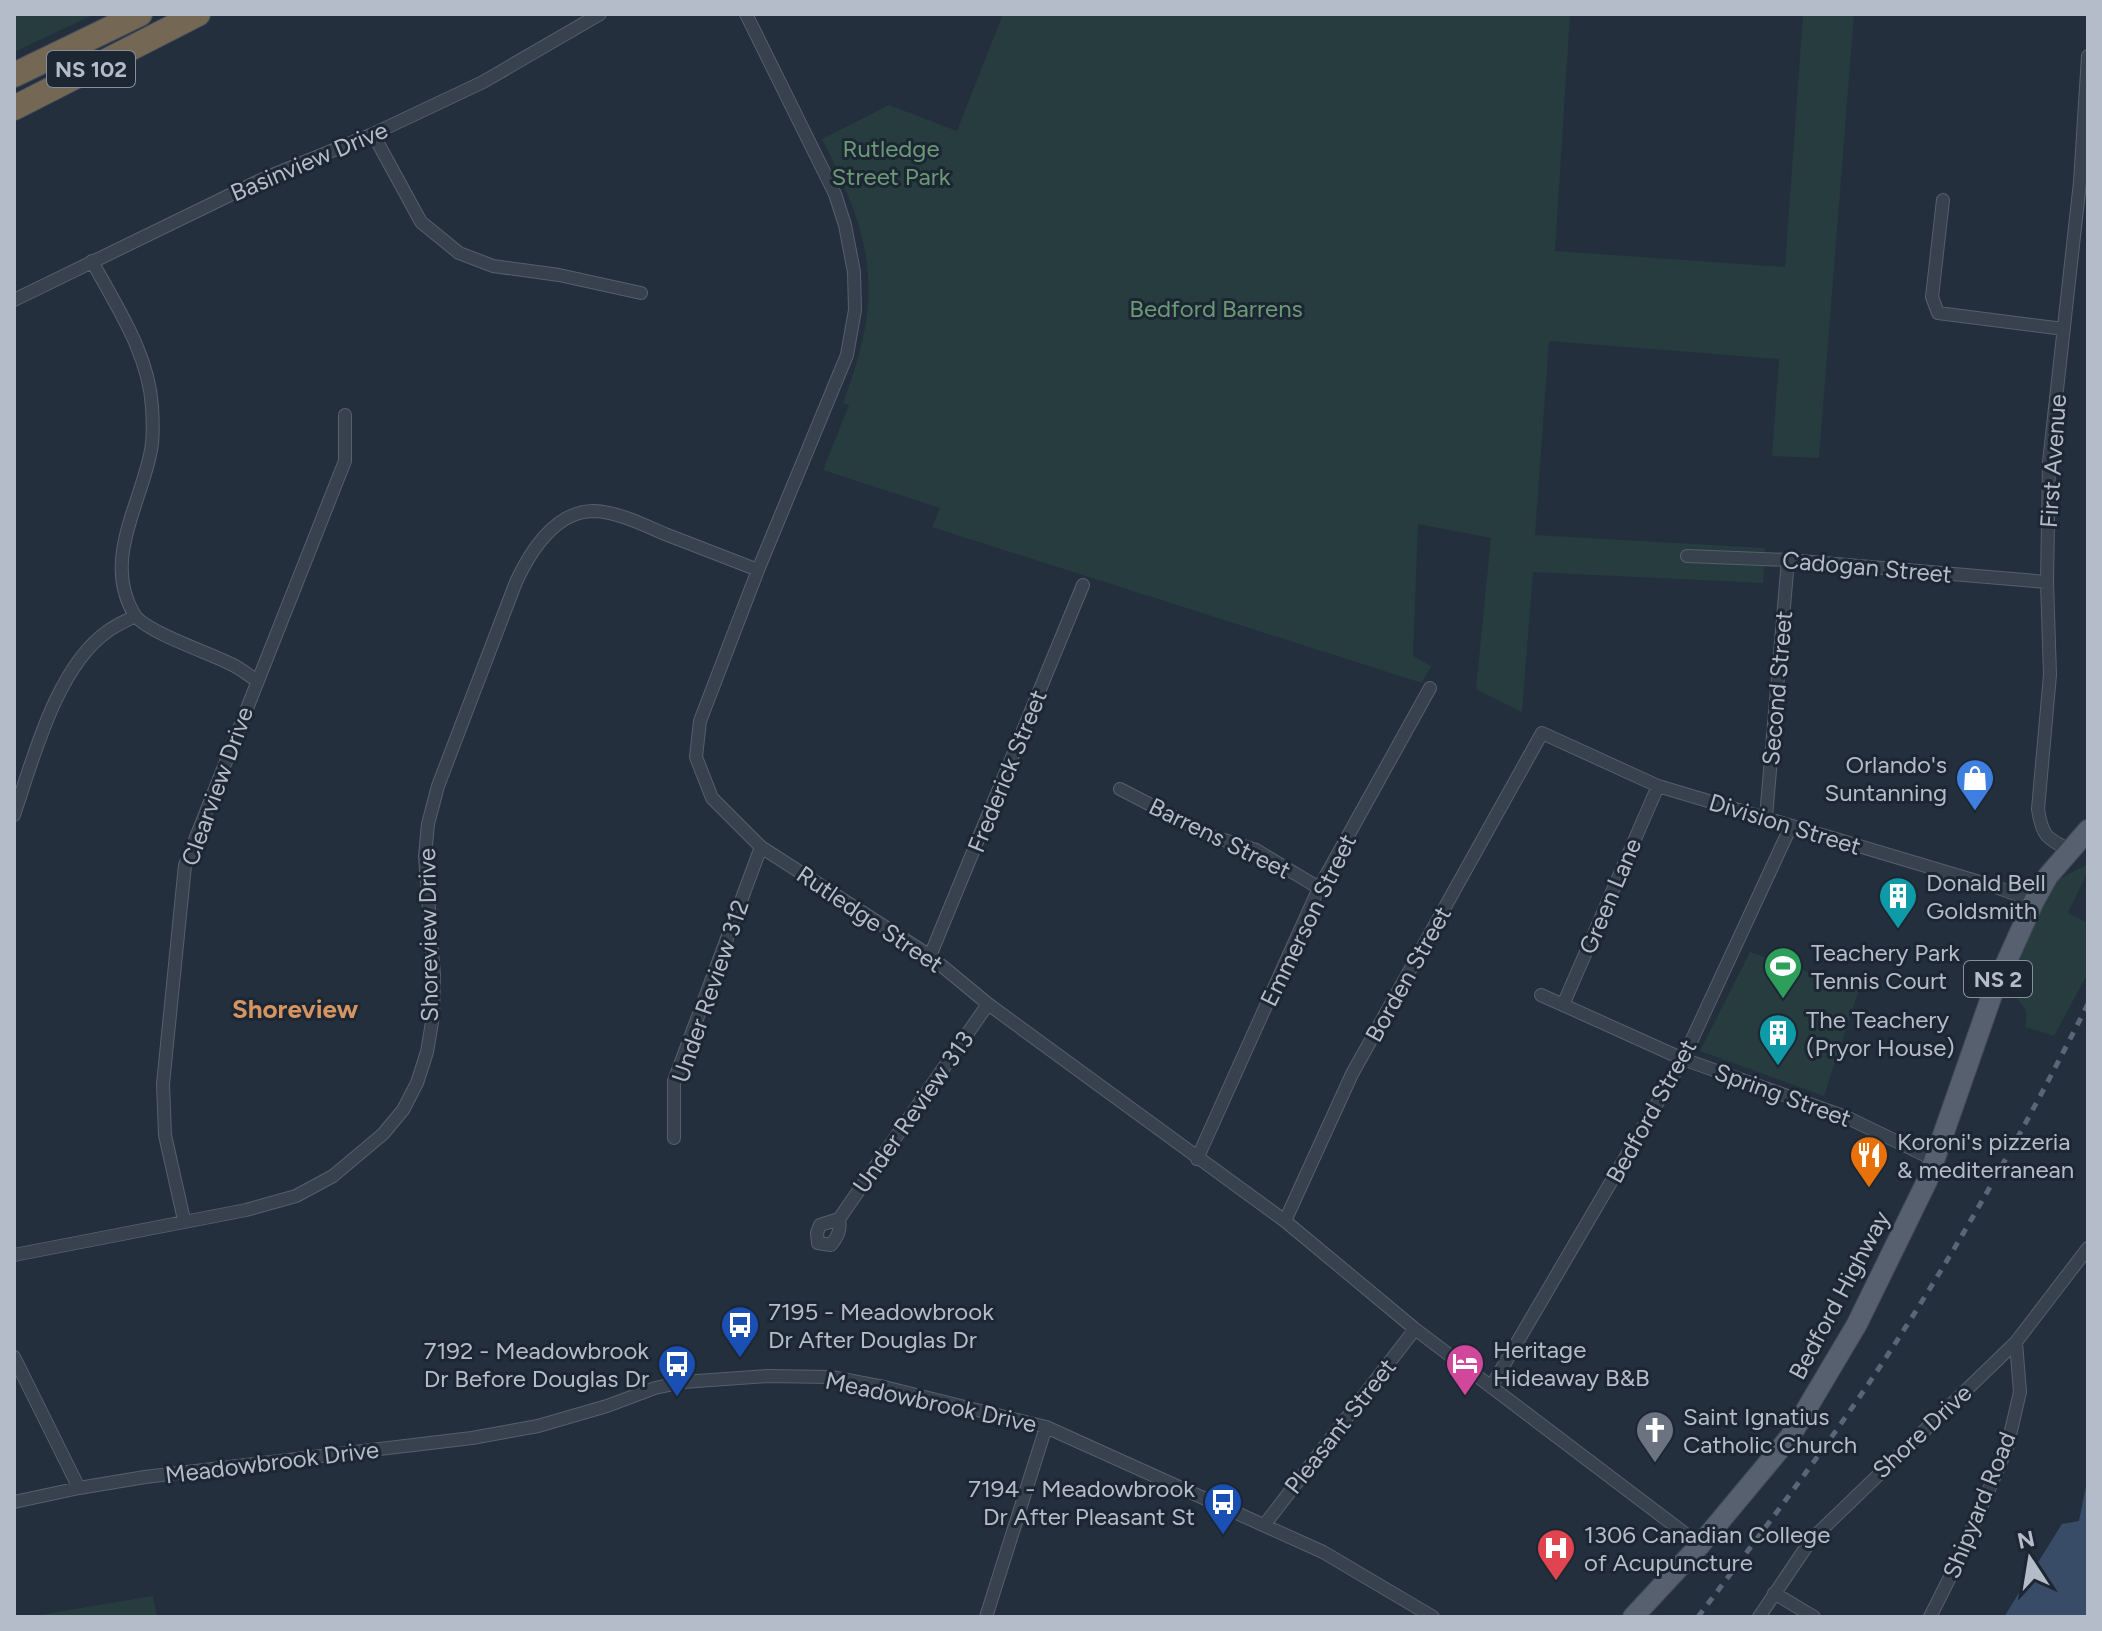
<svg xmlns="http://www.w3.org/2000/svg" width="2102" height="1631" viewBox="0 0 2102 1631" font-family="Figtree,sans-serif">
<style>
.green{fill:#263c3f}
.water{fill:#394c67}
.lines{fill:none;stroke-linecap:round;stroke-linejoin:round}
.minor-casing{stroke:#565f6c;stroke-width:14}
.primary-casing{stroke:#414a57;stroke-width:22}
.motorway-casing{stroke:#434c59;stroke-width:26}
.minor{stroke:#38414e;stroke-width:12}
.primary{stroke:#56606e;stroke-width:20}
.motorway{stroke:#746855;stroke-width:24}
.rail{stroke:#5a6575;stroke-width:5;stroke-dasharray:8 8;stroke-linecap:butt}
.labels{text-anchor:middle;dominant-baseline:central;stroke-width:6;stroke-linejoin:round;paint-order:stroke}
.shield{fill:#1d2633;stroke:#878f9c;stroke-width:2}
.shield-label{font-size:22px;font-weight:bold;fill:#b4bcc9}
.park-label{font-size:24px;fill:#6b9a76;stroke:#1d2633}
.street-label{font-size:24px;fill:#b4bcc9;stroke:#1d2633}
.poi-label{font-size:24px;fill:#b4bcc9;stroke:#1d2633;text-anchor:start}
.neighbourhood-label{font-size:26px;font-weight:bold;fill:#d59563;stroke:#1d2633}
</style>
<rect width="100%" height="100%" fill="#242f3e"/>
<path class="green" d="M14 14H95L14 52Z
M1003 14H1570L1555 251 1785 267 1803 14H1854L1819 458 1772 456 1779 359 1549 341 1535 535 1765 548 1763 583 1533 572 1522 712 1476 689 1491 538 1418 524 1413 656 1431 666 1422 683 932 527 940 508 823 470 849 405 843 403C885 293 873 240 822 139L889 105 957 131Z
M2088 864V871L2068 913 2088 923V973L2054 1036 2025 1027C2031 1005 2017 999 2001 987L2053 882Z
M1750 952 1859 989 1824 1096 1700 1051Z
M153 1596 157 1617H28Z"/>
<path class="water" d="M2088 1476V1617H2004L2062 1524 2079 1521Z"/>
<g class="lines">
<g class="minor-casing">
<path id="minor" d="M746 14 835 194 845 225 854 272 855 310 847 355 758 570 700 721 696 757 712 798 761 847 930 956 988 1004 1285 1221 1415 1329 1700 1545
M373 134 421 222 459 253 493 266 559 275 641 293
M1943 200 1932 297 1938 313 2064 329
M92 261C116 306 149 354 152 407 153 422 154 440 150 455 139 507 103 562 134 614 145 632 210 653 231 664 240 668 248 675 256 680
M14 300 265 178 373 134 483 82 600 14
M1687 556 1788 560 2047 582
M1120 789 1211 836 1256 850 1319 888
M14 815C33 759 57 666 108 631 116 625 126 621 135 616
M1766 817 1788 560
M2070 850C2046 838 2042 836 2038 809L2050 675 2047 582 2049 462 2080 182 2088 56
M930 956 1083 585
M1541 995 1683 1059 1846 1117 1935 1160
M1563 1005 1658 786
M674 1138V1081L761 847
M1197 1159 1319 888 1430 688
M839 1219 820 1225 817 1233 818 1243 831 1245C838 1236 841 1230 839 1219L988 1004
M184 1220 165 1135 163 1084 185 865 345 461V415
M1285 1221 1352 1074 1542 733 1658 786 1993 886 2034 901
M14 1255 246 1210 296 1196 333 1176 383 1134 403 1110 417 1083 427 1052 433 1016 434 975 425 856 428 824 438 786 516 582C530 552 555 511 594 511 618 512 644 525 665 534 696 546 727 558 758 570
M14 1357 79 1488
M1491 1387 1683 1059 1791 826
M14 1502 79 1488 145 1477 472 1438 538 1426 607 1406 655 1388 683 1382 768 1376 831 1377 884 1387 1046 1427 1323 1552 1433 1617
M1265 1524 1415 1329
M1774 1593 1814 1617
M986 1617 1046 1427
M1759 1617 1811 1540 2016 1342 2088 1248
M1930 1617 1957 1563 2007 1448 2020 1392 2016 1342"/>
</g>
<g class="primary-casing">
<path id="primary" d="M1633 1617 1700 1545 1790 1437 1857 1324 1927 1181 1993 992 2034 901 2048 876 2088 830"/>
</g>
<g class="motorway-casing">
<path id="motorway" d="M14 75 140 14
M14 108 198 14"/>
</g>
<use href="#minor" class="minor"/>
<use href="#primary" class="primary"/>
<use href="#motorway" class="motorway"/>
<path class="rail" d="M1698 1617C1761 1533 1825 1450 1883 1362 1959 1247 2026 1126 2088 1004"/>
</g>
<defs>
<g id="shop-pin" transform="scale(2)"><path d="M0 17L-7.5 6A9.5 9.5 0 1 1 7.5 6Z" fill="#3f7fe0" stroke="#1d2633"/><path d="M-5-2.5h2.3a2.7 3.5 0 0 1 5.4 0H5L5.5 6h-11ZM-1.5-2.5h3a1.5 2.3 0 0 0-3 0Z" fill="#fff"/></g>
<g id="building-pin" transform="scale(2)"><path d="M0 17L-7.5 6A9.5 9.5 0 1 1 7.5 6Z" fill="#0f9aa8" stroke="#1d2633"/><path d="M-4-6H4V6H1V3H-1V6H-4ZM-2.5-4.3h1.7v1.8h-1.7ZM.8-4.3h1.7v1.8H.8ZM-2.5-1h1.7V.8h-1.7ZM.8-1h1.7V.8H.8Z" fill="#fff"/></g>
<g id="stadium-pin" transform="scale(2)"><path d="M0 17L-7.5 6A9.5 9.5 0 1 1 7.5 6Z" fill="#2e9e5b" stroke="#1d2633"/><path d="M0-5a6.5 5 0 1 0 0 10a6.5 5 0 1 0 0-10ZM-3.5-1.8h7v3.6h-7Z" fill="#fff"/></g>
<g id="restaurant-pin" transform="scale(2)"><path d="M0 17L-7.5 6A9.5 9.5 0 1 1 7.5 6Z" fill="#e8710a" stroke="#1d2633"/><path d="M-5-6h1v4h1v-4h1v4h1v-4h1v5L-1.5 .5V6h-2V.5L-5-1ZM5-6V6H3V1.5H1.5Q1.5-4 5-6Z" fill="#fff"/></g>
<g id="bus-pin" transform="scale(2)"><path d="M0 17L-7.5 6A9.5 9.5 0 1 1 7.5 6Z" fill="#1a4fb4" stroke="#1d2633"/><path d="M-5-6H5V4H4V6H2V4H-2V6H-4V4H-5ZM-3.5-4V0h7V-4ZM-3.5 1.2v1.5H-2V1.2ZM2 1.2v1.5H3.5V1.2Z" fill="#fff"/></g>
<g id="hotel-pin" transform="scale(2)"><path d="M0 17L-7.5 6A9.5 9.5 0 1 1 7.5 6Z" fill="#d1479c" stroke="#1d2633"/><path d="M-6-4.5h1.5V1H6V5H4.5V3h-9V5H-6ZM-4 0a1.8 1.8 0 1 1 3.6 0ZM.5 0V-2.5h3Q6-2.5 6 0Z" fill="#fff"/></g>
<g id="church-pin" transform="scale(2)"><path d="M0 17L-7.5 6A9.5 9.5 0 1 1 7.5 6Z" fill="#6b7280" stroke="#1d2633"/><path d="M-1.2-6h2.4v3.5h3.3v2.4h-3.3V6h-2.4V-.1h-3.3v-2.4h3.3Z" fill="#fff"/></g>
<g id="hospital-pin" transform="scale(2)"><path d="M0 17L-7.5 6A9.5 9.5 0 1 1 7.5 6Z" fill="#e0444e" stroke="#1d2633"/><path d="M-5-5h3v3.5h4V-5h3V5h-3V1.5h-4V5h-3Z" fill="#fff"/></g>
</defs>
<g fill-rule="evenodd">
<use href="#shop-pin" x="1975" y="778"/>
<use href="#building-pin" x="1898" y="896"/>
<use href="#stadium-pin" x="1783" y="966"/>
<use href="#building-pin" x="1778" y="1033"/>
<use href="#restaurant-pin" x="1869" y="1155"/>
<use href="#bus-pin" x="740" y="1325"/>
<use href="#hotel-pin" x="1465" y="1363"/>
<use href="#bus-pin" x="677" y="1364"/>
<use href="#church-pin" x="1655" y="1430"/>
<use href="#bus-pin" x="1223" y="1502"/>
<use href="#hospital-pin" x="1556" y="1548"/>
</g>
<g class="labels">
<g class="shield">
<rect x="47" y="51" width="88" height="36" rx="6"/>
<rect x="1964" y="961" width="68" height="36" rx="6"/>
</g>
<g class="shield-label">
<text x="91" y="69">NS 102</text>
<text x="1998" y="979">NS 2</text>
</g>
<g class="park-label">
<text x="891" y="148">Rutledge<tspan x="891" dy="28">Street Park</tspan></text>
<text x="1216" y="308">Bedford Barrens</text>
</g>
<g class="street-label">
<text transform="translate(309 161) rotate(-23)">Basinview Drive</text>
<text transform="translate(2053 461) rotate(-86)">First Avenue</text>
<text transform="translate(1867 567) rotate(5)">Cadogan Street</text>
<text transform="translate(1777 688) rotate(-85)">Second Street</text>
<text transform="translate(1007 771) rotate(-68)">Frederick Street</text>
<text transform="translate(217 786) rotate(-70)">Clearview Drive</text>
<text transform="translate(1785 824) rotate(17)">Division Street</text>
<text transform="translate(1220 838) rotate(26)">Barrens Street</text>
<text transform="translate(1610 896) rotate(-67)">Green Lane</text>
<text transform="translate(870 919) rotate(34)">Rutledge Street</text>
<text transform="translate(1308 920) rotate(-64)">Emmerson Street</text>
<text transform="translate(428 935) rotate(-91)">Shoreview Drive</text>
<text transform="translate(1408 974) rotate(-61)">Borden Street</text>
<text transform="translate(710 991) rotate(-71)">Under Review 312</text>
<text transform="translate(1783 1095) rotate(20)">Spring Street</text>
<text transform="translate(1651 1111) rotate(-61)">Bedford Street</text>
<text transform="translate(913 1112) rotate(-55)">Under Review 313</text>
<text transform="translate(1839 1295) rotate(-62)">Bedford Highway</text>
<text transform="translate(931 1402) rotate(12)">Meadowbrook Drive</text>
<text transform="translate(1340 1426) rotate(-52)">Pleasant Street</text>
<text transform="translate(1922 1431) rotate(-43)">Shore Drive</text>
<text transform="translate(272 1462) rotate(-7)">Meadowbrook Drive</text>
<text transform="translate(1979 1505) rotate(-68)">Shipyard Road</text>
</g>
<g class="poi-label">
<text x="1947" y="764" text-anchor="end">Orlando's<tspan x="1947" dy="28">Suntanning</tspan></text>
<text x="1926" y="882">Donald Bell<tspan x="1926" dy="28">Goldsmith</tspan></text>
<text x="1811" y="952">Teachery Park<tspan x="1811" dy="28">Tennis Court</tspan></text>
<text x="1806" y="1019">The Teachery<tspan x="1806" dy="28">(Pryor House)</tspan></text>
<text x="1897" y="1141">Koroni's pizzeria<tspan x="1897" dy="28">&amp; mediterranean</tspan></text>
<text x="768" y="1311">7195 - Meadowbrook<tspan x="768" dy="28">Dr After Douglas Dr</tspan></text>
<text x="1493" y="1349">Heritage<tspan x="1493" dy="28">Hideaway B&amp;B</tspan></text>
<text x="649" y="1350" text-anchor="end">7192 - Meadowbrook<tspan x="649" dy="28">Dr Before Douglas Dr</tspan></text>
<text x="1683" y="1416">Saint Ignatius<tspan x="1683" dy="28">Catholic Church</tspan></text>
<text x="1195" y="1488" text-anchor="end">7194 - Meadowbrook<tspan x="1195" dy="28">Dr After Pleasant St</tspan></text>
<text x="1584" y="1534">1306 Canadian College<tspan x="1584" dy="28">of Acupuncture</tspan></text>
</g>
<g class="neighbourhood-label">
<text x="295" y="1009">Shoreview</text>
</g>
</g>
<rect width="2102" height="1631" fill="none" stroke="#b4bcc9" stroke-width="32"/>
<g transform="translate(2030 1559) rotate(348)" stroke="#1d2633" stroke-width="6" paint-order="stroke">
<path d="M0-6L14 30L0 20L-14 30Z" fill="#b4bcc9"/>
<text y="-12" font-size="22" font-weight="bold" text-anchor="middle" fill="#b4bcc9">N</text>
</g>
</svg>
